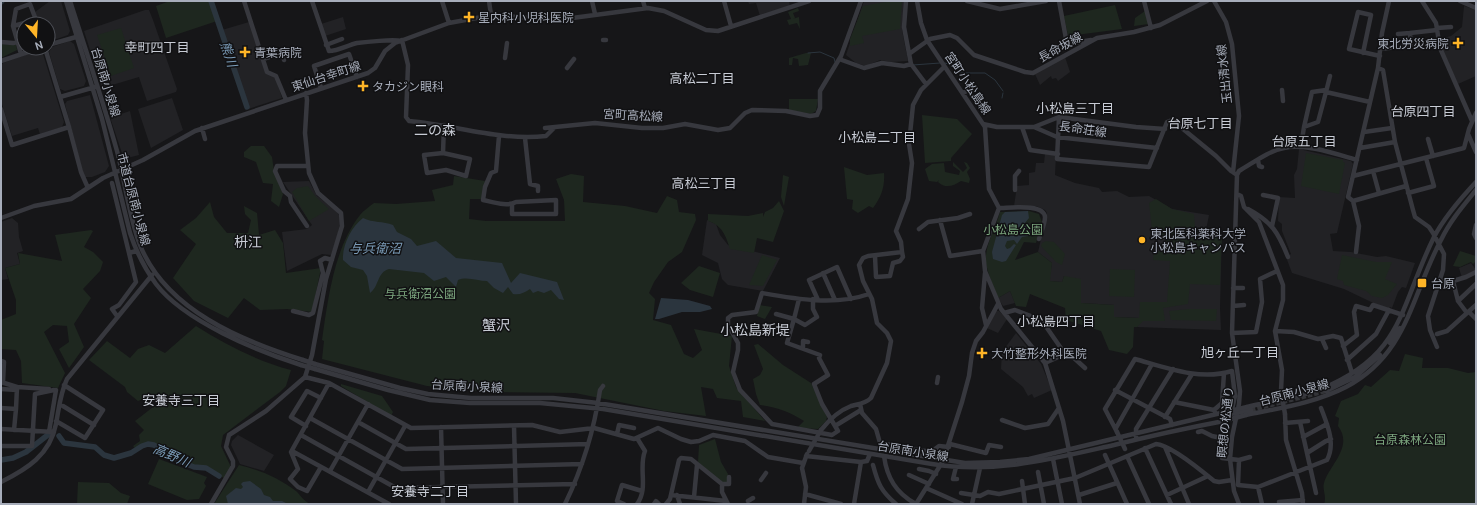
<svg xmlns="http://www.w3.org/2000/svg" width="1477" height="505" viewBox="0 0 1477 505" font-family="Cabin,'Noto Sans JP',sans-serif">
<style>
.built{fill:#222225}
.green{fill:#1e271f}
.water{fill:#2b353e}
.lines{fill:none;stroke-linecap:round;stroke-linejoin:round}
.stream{stroke:#2b353e;stroke-width:1}
.river{stroke:#2b353e;stroke-width:5.5}
.minor-tunnel{stroke:#333438;stroke-width:4.5;stroke-dasharray:4.5 2;stroke-linecap:butt}
.minor{stroke:#37383e;stroke-width:4.5}
.minor-bridge{stroke:#37383e;stroke-width:4.5}
.poi-dot{fill:#ffb527;stroke:#111113;stroke-width:1.5}
.labels{text-anchor:middle;dominant-baseline:central;stroke-width:3;stroke-linejoin:round;paint-order:stroke}
.poi-label{font-size:12px;fill:#a7adba;stroke:#111113;text-anchor:start}
.street-label{font-size:12px;fill:#a7adba;stroke:#111113}
.park-label{font-size:12px;fill:#7ca67e;stroke:#111113}
.neighbourhood-label{font-size:13px;fill:#c8ccd5;stroke:#111113}
.water-label{font-size:13px;font-style:italic;fill:#7b9cb8;stroke:#111113}
.quarter-label{font-size:14px;fill:#c8ccd5;stroke:#111113}
</style>
<rect width="100%" height="100%" fill="#161618"/>
<path class="built" d="M50 1H61L70 31 68 35 48 42V24H39L35 12Z
M748 1H789L790 6 760 16 756 3 749 4Z
M864 1H904L902 30 908 61 891 62 880 60 866 66 856 63 846 55Z
M1464 6 1476 10V76L1458 84 1441 48 1440 39 1451 36 1462 27Z
M145 10H149L153 20 177 89 176 92 147 101 139 77 102 88 84 31Z
M343 17 346 29 325 36 321 24Z
M249 22 270 74 276 79 282 98 248 109 222 30Z
M70 41 74 44 86 81 84 86 65 91 60 89 49 52 52 47Z
M36 51 43 54 64 122 62 127 40 134 38 128 12 136 1 101V66L3 63Z
M1065 57 1070 72 1058 81 1056 78 1052 79 1051 76 1040 85 1035 74Z
M90 95 109 166 105 172 92 177H84L65 104 67 101Z
M172 98 183 130 151 148 138 109Z
M130 111 139 155 124 159 111 120 112 117Z
M1299 149 1351 161 1353 164 1337 233 1330 234 1333 251 1351 252 1377 257 1386 256 1415 263 1406 288 1402 287 1398 292 1392 308 1390 307 1388 310 1344 289 1292 273 1286 257 1291 254 1282 231V224L1278 221 1279 197 1295 198 1294 175 1297 169Z
M1045 154 1056 155 1055 175 1075 183 1099 188 1102 192 1117 191 1129 197 1149 196 1172 209 1209 215 1206 230H1222L1220 308 1221 330 1137 327 1140 318 1114 317V305L1081 303 1064 276 1062 282 1049 281 1052 263 1038 252 1047 213 1045 210 1036 206H1014L1017 186 1029 185V173L1035 172 1036 163H1044Z
M309 181 317 196 336 210 339 215 341 220 337 237 331 255 322 254 287 271 282 232 307 229 312 225 283 182Z
M12 218 18 223 19 237 23 251 17 253 20 264 5 268 8 279 1 280V222Z
M707 220 716 224 720 235 728 245 780 258 763 291 728 285 722 279 718 263 702 255Z
M1471 263 1476 270 1462 278 1459 268Z
M1010 291 1015 303 1003 306 998 298Z
M996 311H999L1007 319 998 333 987 328Z
M1016 333 1041 364 1052 390 1034 398 1032 394 1028 396 1023 387 1001 369 1002 352Z
M238 435 274 455 264 471 240 464 231 445 232 441Z"/>
<path class="green" d="M170 1H210L217 21 166 38 156 6Z
M891 1H902L900 29 862 36 864 43 850 46V39L863 6Z
M1115 5 1122 29 1068 36 1064 16Z
M798 8 799 11 793 13 795 18 792 19 799 17 800 29 797 23 789 25 787 20 791 19 788 12Z
M1145 11 1149 24 1134 26 1135 18Z
M121 28 134 68 111 76 97 35Z
M1 44 16 45 17 50 1 58Z
M806 53H811L808 65 799 66 798 59 793 58 792 65H789V58Z
M789 99H818L816 111 811 114 789 110Z
M922 115 957 119 972 134 951 158V161L925 163Z
M251 146H264L272 157 274 171 283 194 279 207 271 201 273 184 263 183 256 162 244 157V152Z
M1306 153 1343 160V162L1345 163 1339 194 1301 186Z
M953 162 963 172 967 168 964 162 967 163 970 168 967 172 970 179 969 183 961 181C953 186 946 189 938 182L939 180 937 182 929 181 925 169 932 164 944 163 945 172 959 175 960 171 953 166Z
M844 167 867 175 884 173C885 187 881 197 873 208L869 206 858 213 852 209 853 200 847 199Z
M571 174 584 176 583 202 625 206 657 213 667 196 677 200 679 212 695 214 696 220 682 252 668 262 654 282 649 293 655 299 653 320 671 325 684 354 693 358 702 350 694 329 732 336 729 366 736 387 765 421 743 417 741 401 717 398 713 389 701 387 706 416 664 411 575 393 489 392 427 386 322 359 324 341 322 340C328 299 334 248 360 215 364 210 369 207 374 203L396 204 435 201 432 190 453 185 454 176 485 181 482 199H470L469 219 486 221H565L564 200 556 179Z
M783 175 789 177 784 206 781 197Z
M308 186 316 197 329 209 309 221 292 192 297 188Z
M1156 199 1172 209 1194 214 1195 228 1204 229V233H1220L1222 235 1220 285 1190 284 1188 304 1163 308 1165 321H1143L1137 327H1134L1133 347 1127 354 1109 350 1101 331 1066 320 1065 308 1030 294 1026 307 1016 306 1010 291 998 298C994 287 988 275 986 263 984 246 996 228 1000 212L1029 211 1039 214 1042 222 1036 243 1024 242 1015 260 1038 252 1052 263 1050 281 1062 282 1064 276 1081 279V303L1114 305V317L1139 318 1140 302H1167L1170 261 1153 260 1154 251H1168L1165 239 1153 238 1149 203Z
M779 201 784 211 773 242 757 238 754 253 730 249C726 236 722 225 708 221V214L748 216 763 213V217L765 212 773 208Z
M210 202 214 217 227 233H248L251 220 245 214 244 206 257 213 259 235 275 230 283 243 286 273 321 268 312 312 287 309 260 310 244 298 228 318 194 301 173 278 196 244 180 230 196 218Z
M91 230 93 231 84 247 93 252 103 262 100 271 83 289 91 298 74 324 84 347 69 368 59 349 69 342 67 326 53 325 44 332 65 373 58 388 22 383 21 361 16 350 1 349V320L16 314V300L5 268 20 264 18 253 62 261 55 235Z
M1046 241 1054 242 1065 254 1062 265 1056 262 1041 246 1042 243Z
M1460 251 1476 256V261L1473 264 1471 262 1460 267 1453 266Z
M762 255 777 260 763 286 749 285Z
M1342 255 1376 262H1392L1385 279 1397 284 1388 295 1382 298 1372 296 1366 291 1344 285 1343 281 1337 279Z
M699 266 720 273 713 297 690 290 681 283Z
M1110 269 1135 270 1134 297 1109 296Z
M759 305 772 307 765 319 757 316Z
M1189 309H1217L1216 321 1171 320 1169 311Z
M196 326C226 345 257 361 291 370L286 386 280 392 223 435 221 446 231 467 224 478 207 468 194 465 154 444 148 443 136 449 133 446 140 441 139 435 144 430 135 421 157 404 148 397 138 401 127 392 125 387 89 360 107 341 130 358 138 349 149 345 165 353Z
M758 344 783 365 811 383 827 417 826 421 818 429 797 428 804 421C790 412 777 407 760 405L756 394 753 379 760 375 763 369 754 345Z
M1405 354 1423 358 1422 368H1448L1468 373 1476 372V504H1324C1327 497 1322 489 1324 483 1329 465 1354 447 1338 426L1339 418 1335 416 1341 401 1358 394 1365 385 1371 387 1390 370 1399 371Z
M341 384 382 396 393 412 391 416 341 386Z
M715 439 721 462 728 474 727 483H722L698 462 699 445Z
M159 459 207 477 204 483 206 486 199 499 187 500 148 484Z
M239 465C260 470 279 478 296 491 301 496 303 500 310 504H214Z
M78 482 109 483 121 493 130 496 127 504H77Z"/>
<path class="water" d="M1028 211 1029 218 1024 224 1033 231V235L1022 237 1017 244 1014 240 1007 241 1005 246 1007 249 1010 248 1014 244 1016 245 1006 261 1002 262 993 259 992 252 1002 215 1005 212Z
M363 218C373 223 383 221 393 225L397 232 411 239 417 246 436 241 456 258 502 263 511 283 520 273 557 282 564 300 559 299 551 290 544 293 538 291 533 293 530 289C524 293 520 295 513 294L508 287 503 293 494 288 487 281C478 281 467 276 458 280L456 287 446 277 434 281 424 273 389 269C377 272 379 287 370 293L367 276 363 270 351 267 343 260C342 246 351 227 363 218Z
M661 298 688 300 710 306 712 309 700 312H682L659 319H655Z
M250 481 261 489 264 495 270 497 273 501H282L288 504H228L226 496 236 488 241 489 243 487 241 484 243 482Z"/>
<g class="lines">
<path class="stream" d="M808 53 820 52 834 58 835 62
M945 63 948 64 960 73H985L995 80 1003 91
M913 65 940 63
M1002 98 1003 93"/>
<path class="river" d="M211 1 247 107
M1 2 2 1
M59 436 64 443 95 447 104 455 114 458 131 453 142 446 148 444 154 445 179 461 194 467 206 468 219 476
M1 460 13 458 26 452 49 434"/>
<path class="minor-tunnel" d="M1251 410 1326 391"/>
<path class="minor" d="M66 1 102 119 130 233C136 251 145 269 156 284 184 321 257 351 301 365
M70 1C86 51 103 101 117 151 125 181 129 217 140 245 166 310 242 341 303 360
M244 1 267 72 276 76 286 100
M312 1 329 51C338 51 348 45 357 43 365 42 394 39 401 41
M442 1 449 23
M489 1 491 15
M592 1 595 14
M643 1 645 8
M724 1 731 26
M906 1 904 27 911 64
M917 1 921 23 927 40 985 127 989 189 999 208 983 251 985 271 1001 309 1045 363 1063 421 1080 504
M967 1 1000 9 1046 1
M1059 1 1067 44 1091 40
M1144 1 1151 28
M1214 1 1226 22 1232 44 1239 116 1233 172
M1389 1 1382 33 1378 68 1348 197 1353 201 1406 186
M1422 1 1436 23 1440 48 1472 121
M1460 1 1476 8
M13 26 36 20 30 4 16 9 13 26 21 54
M1437 28 1451 27
M1398 34 1410 33
M16 35 24 33
M402 40 408 65 406 117 409 121C456 125 499 141 546 136L554 128
M603 40H606
M1 42 13 43 18 42
M48 45 76 37
M326 45 342 39
M1381 49 1411 45 1410 33 1437 30
M1363 53 1371 15 1358 12 1349 49 1380 56
M909 54 930 39 950 35 957 38 974 55 1025 72 1033 73 1097 38 1134 32 1160 25 1207 1
M505 58 507 43
M263 59 282 53 284 60
M839 59 864 68 882 63 904 66 911 64 926 84
M1 61 40 48
M567 68 574 59
M1378 68 1383 70 1395 142 1413 210 1415 217 1429 227 1433 233 1444 254 1443 270 1428 316 1430 330 1437 347
M1330 76 1326 92 1370 102
M321 88 314 66 349 54 357 77
M1282 90 1283 101
M1326 92 1318 122 1304 127 1312 92 1326 90
M963 93 972 88
M60 97 95 87
M1 109 12 145 69 127 45 48
M1059 117 1057 159 1149 167 1167 122 1172 120 1216 156 1231 171 1237 175
M983 124 997 127H1034L1057 137 1157 148
M69 127 81 172 88 188
M1022 127 1030 150 1058 154
M1034 127 1059 117 1136 127 1165 129
M202 128 205 139
M545 128 595 123 642 128H663L685 124 718 130 730 128 745 113 752 110 786 111 810 116 817 115 820 108V91L841 56 861 1
M1364 132 1392 128
M1468 134 1476 152
M499 136 496 171 491 173 485 187 483 200C493 202 507 207 516 202L556 200V214H512V204
M525 138 530 184 538 186V191
M1428 139 1433 156
M1301 146 1304 127
M1360 148 1395 142
M443 153 424 155 427 173 446 170 466 176 470 159 443 153 444 125
M1258 160 1259 166 1262 167
M1373 171 1379 193
M1237 175 1232 333 1240 391 1239 404 1232 437 1230 459 1234 491 1239 504
M1237 175 1239 171C1253 163 1268 151 1284 148 1305 143 1336 154 1357 160
M1353 176 1464 148 1469 129 1476 113
M112 183 129 253 136 251
M1015 190V176L1019 171
M1408 193 1434 186 1426 158
M1237 194 1241 196 1244 207 1259 222 1283 285V300L1275 331
M1263 195 1278 198 1272 226
M1353 201 1359 226 1356 252
M999 208C1009 208 1044 203 1045 217 1045 224 1041 232 1039 239
M1248 209C1272 222 1278 232 1288 257
M1 218 34 206 71 199 103 178 143 160 195 131 368 73 375 68 385 51 395 43 449 23 493 15 557 20 648 8 664 11 706 30 718 31 809 1
M940 220 950 256 983 251
M1476 225 1474 234 1476 238
M307 226 291 202 290 196 284 191 275 171 277 166H307
M919 229 928 222 958 218 970 214
M875 256 876 277 890 276 893 263 900 261 903 257 902 252
M823 273 835 300
M985 273 982 308 986 325
M1453 281 1466 277 1476 272
M1440 282 1453 281 1458 301 1467 313 1476 305
M1233 288H1243
M813 299V309L817 317 805 325 794 319 787 343 820 355 819 358 828 375 814 384 822 404 838 431 832 435 772 424 740 390 733 372 738 350V343L728 325V318L732 315 756 312 762 293C796 299 835 306 869 294
M818 300 809 280 837 267 851 299
M1458 301 1476 284
M1233 306 1244 305
M293 311 309 315 313 313 323 273 320 261 325 258 332 260
M1469 312 1476 319
M1004 313 1015 310 1049 323 1047 328 1065 354
M776 314 794 319 799 299
M117 316 112 309 119 305 136 282 129 253
M1232 333 1256 332 1262 302 1260 279 1277 271
M1437 334 1447 331 1467 313
M1322 339 1326 348
M1390 343 1400 328
M1343 346 1357 335 1354 312 1356 306 1370 310 1373 305 1403 315
M803 348V341L808 342
M1347 360 1376 334 1389 310
M1 361 4 362 3 382
M1045 363 1065 354 1074 358 1085 368
M315 364 400 388 428 394 471 398H553L598 403 965 463 1000 462 1029 459 1225 412
M315 369 388 390 430 400 470 403H540L603 409 932 464C996 474 1052 459 1114 445 1150 436 1187 428 1224 421
M305 377 329 383 411 428 532 425 560 432 594 428 634 439 658 428 681 439 691 442 699 441 713 435 745 441 768 457 803 463
M1 382 17 387 16 409 1 408
M937 383 938 377
M17 387 49 389
M1 389 17 390
M1115 390 1170 419 1172 425
M1281 391 1282 370 1275 331 1294 332 1318 339 1333 336 1341 338 1352 373
M1326 391 1355 377 1380 355
M1174 402 1214 410
M860 404 862 413 876 429 880 443 931 452 939 446 949 447
M63 406 94 425
M1247 407C1271 401 1298 398 1321 389 1404 355 1399 308 1434 237 1445 216 1460 199 1476 182
M1216 414 1214 410 1222 403 1224 373
M1285 414 1286 440 1302 493 1303 504
M1246 415C1280 408 1315 403 1346 387 1408 354 1411 296 1441 240 1450 221 1463 206 1476 190
M1165 417 1192 374
M310 418 402 469 582 464
M1002 420 1025 428 1048 424 1059 408
M56 421 85 438 103 410 64 385
M358 422 406 449 588 444
M1300 422 1316 493
M1285 423 1308 421
M306 426 291 417 307 391 321 398
M514 426 516 504
M835 426 861 410
M441 427 443 504
M1116 428 1152 364
M1 429 54 432
M14 430 16 409
M821 430C829 420 838 411 851 406 858 404 865 404 871 398L887 363 891 341 887 333 877 323 872 299 863 281 859 265 863 258 868 256 902 252 901 242 896 231 908 199 912 163 909 144 913 105 921 90 944 67
M49 432 56 390
M1117 432 1105 409 1135 359C1167 368 1200 381 1232 371L1235 396 1231 414 1251 410
M1198 432 1202 431 1212 436 1226 439 1222 458 1239 460 1238 485 1258 487 1262 504
M617 434 619 425 634 428
M301 435 396 488 575 484
M1136 437V429L1173 369
M1303 437 1327 424
M950 444 986 453 989 445 1001 447
M1 446H32L35 394 54 390
M1165 447 1189 504
M1145 448 1171 504
M292 451 389 504
M1307 453 1326 441 1331 439
M1105 455 1127 504
M806 456 861 462 867 461 870 454
M884 456C887 478 896 493 916 504
M1127 456 1149 504
M1053 459 1062 504
M1239 460 1250 457
M873 465C878 484 881 491 896 504
M321 467 307 491 298 487 290 479 298 469 291 452 329 383
M956 467 953 479H957
M919 469 929 471 936 474
M330 471 368 404
M1038 472 1044 504
M909 475 929 484
M761 480 766 473
M1022 481 1025 504
M1 482C27 469 50 455 56 424 59 408 60 394 67 379L152 275
M1258 487 1327 460C1336 443 1327 424 1321 408
M926 488 962 504
M368 492 405 426
M961 493 980 496 988 492 999 494 1075 478 1156 444C1171 445 1202 471 1214 481L1219 482 1232 480
M805 494 841 504
M671 495 726 501
M677 495 680 504
M1079 495 1117 483
M1167 495 1208 476
M694 497 697 465
M748 501 753 498
M1279 502 1303 500
M211 504 233 466V461L226 447 229 435 266 411 305 377 312 355 326 279 342 226 341 213 318 193 309 173 305 133 307 100 306 93
M565 504C583 467 594 431 600 390L603 386
M624 504 617 501 622 485 642 491
M637 504C649 488 638 468 645 451L637 438
M654 504 656 501 659 504
M666 504 670 499 679 460 681 458 691 459 722 484
M728 504 722 492V484H729V477
M804 504 806 487 802 468 807 454
M854 504 861 462
M916 504 943 461 962 402 969 376 972 353 976 341 983 332 998 304
M972 504 980 468"/>
<path class="minor-bridge" d="M303 360 315 364
M301 365 315 369
M1281 391 1285 414
M1225 412 1247 407
M1224 421 1246 415
M1117 432 1125 449
M809 451 821 430"/>
</g>
<g class="poi-dot">
<path d="M467 11h4v4h4v4h-4v4h-4v-4h-4v-4h4z"/>
<path d="M1456 37h4v4h4v4h-4v4h-4v-4h-4v-4h4z"/>
<path d="M243 46h4v4h4v4h-4v4h-4v-4h-4v-4h4z"/>
<path d="M361 80h4v4h4v4h-4v4h-4v-4h-4v-4h4z"/>
<circle cx="1142" cy="240" r="4"/>
<rect x="1417" y="278" width="10" height="10" rx="2"/>
<path d="M980 347h4v4h4v4h-4v4h-4v-4h-4v-4h4z"/>
</g>
<g class="labels">
<g class="poi-label">
<text x="478" y="17">星内科小児科医院</text>
<text x="1449" y="43" text-anchor="end">東北労災病院</text>
<text x="254" y="52">青葉病院</text>
<text x="372" y="86">タカジン眼科</text>
<text x="1150" y="233">東北医科薬科大学<tspan x="1150" dy="14">小松島キャンパス</tspan></text>
<text x="1431" y="283">台原</text>
<text x="991" y="353">大竹整形外科医院</text>
</g>
<g class="street-label">
<text transform="translate(1060 47) rotate(-29)">長命坂線</text>
<text transform="translate(1224 74) rotate(-96)">玉出清水線</text>
<text transform="translate(326 76) rotate(-18)">東仙台幸町線</text>
<text transform="translate(106 82) rotate(73)">台原南小泉線</text>
<text transform="translate(968 83) rotate(56)">宮町小松島線</text>
<text transform="translate(633 115) rotate(3)">宮町高松線</text>
<text transform="translate(1083 129) rotate(8)">長命荘線</text>
<text transform="translate(134 199) rotate(75)">市道台原南小泉線</text>
<text transform="translate(467 386) rotate(3)">台原南小泉線</text>
<text transform="translate(1294 392) rotate(-15)">台原南小泉線</text>
<text transform="translate(1225 422) rotate(-84)">瞑想の松通り</text>
<text transform="translate(913 451) rotate(9)">台原南小泉線</text>
</g>
<g class="park-label">
<text x="1013" y="229">小松島公園</text>
<text x="420" y="293">与兵衛沼公園</text>
<text x="1410" y="439">台原森林公園</text>
</g>
<g class="neighbourhood-label">
<text x="157" y="47">幸町四丁目</text>
<text x="702" y="78">高松二丁目</text>
<text x="1075" y="108">小松島三丁目</text>
<text x="1423" y="111">台原四丁目</text>
<text x="1200" y="123">台原七丁目</text>
<text x="877" y="137">小松島二丁目</text>
<text x="1304" y="141">台原五丁目</text>
<text x="704" y="183">高松三丁目</text>
<text x="1056" y="321">小松島四丁目</text>
<text x="1240" y="352">旭ヶ丘一丁目</text>
<text x="181" y="400">安養寺三丁目</text>
<text x="430" y="491">安養寺二丁目</text>
</g>
<g class="water-label">
<text transform="translate(229 54) rotate(71)">熊川</text>
<text x="375" y="248">与兵衛沼</text>
<text transform="translate(172 455) rotate(23)">高野川</text>
</g>
<g class="quarter-label">
<text x="435" y="130">二の森</text>
<text x="248" y="242">枡江</text>
<text x="496" y="325">蟹沢</text>
<text x="755" y="330">小松島新堤</text>
</g>
</g>
<rect width="1477" height="505" fill="none" stroke="#a7adba" stroke-width="4"/>
<g transform="translate(36 36) rotate(162)"><circle r="19" fill="#111113" stroke="#4d4f56"/>
<path d="M0-3L7 15L0 10L-7 15Z" fill="#ffb527"/>
<text y="-6" font-size="11" font-weight="bold" text-anchor="middle" fill="#a7adba">N</text>
</g>
</svg>
